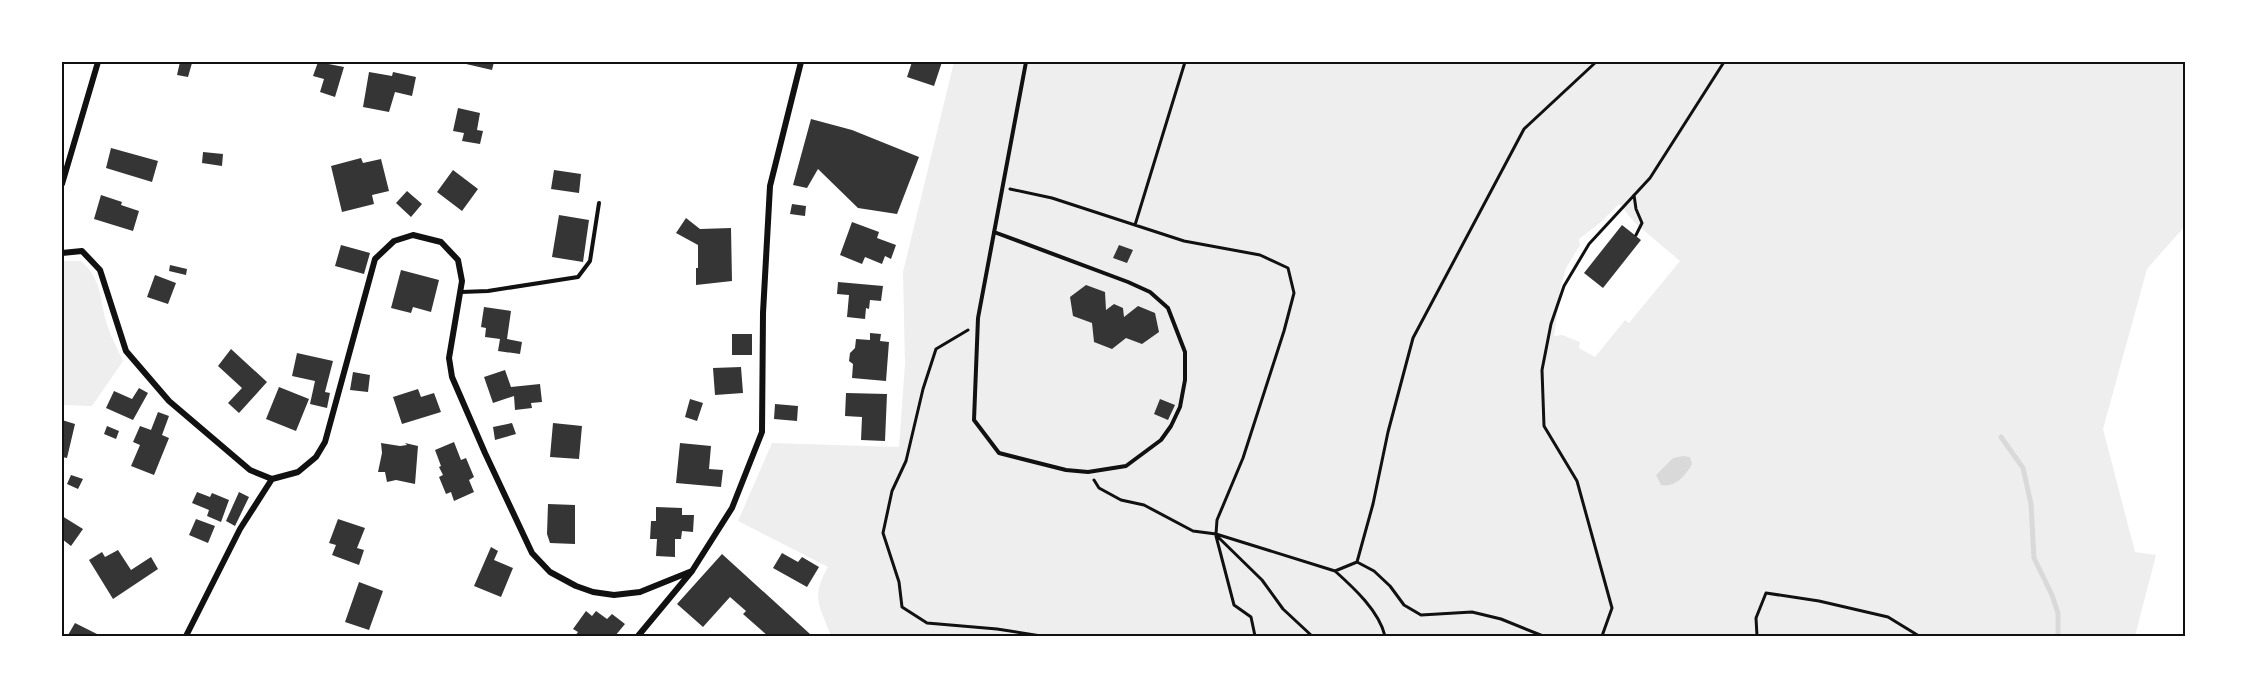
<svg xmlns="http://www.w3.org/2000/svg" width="2247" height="698" viewBox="0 0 2247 698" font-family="'Nunito Sans',sans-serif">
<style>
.green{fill:#eee;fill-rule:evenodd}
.water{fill:#d9d9d9}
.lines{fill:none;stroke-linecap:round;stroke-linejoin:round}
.stream{stroke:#d9d9d9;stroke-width:5}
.building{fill:#353535}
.path{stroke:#111;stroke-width:3}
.service{stroke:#111;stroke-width:4}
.minor{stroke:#111;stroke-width:6}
.neatline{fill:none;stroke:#111;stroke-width:2}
</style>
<rect width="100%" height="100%" fill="#fff"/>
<path class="green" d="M954 62H2185V226L2147 269 2103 429 2135 552 2156 555 2135 636H831C820 606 810 598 828 567L738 521 772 443 899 447 905 364 903 272ZM1619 204 1635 223 1680 261 1629 323 1625 320 1595 357 1579 348 1580 342 1562 335 1554 336 1561 286 1566 268 1580 245 1579 239 1601 222ZM1114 304 1123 308 1124 317 1138 306 1094 342 1092 323 1073 316 1106 310Z
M63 261H81C101 278 100 298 106 321 110 335 117 348 123 361L92 406 62 405V262Z"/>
<path class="water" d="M1683 456 1690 457 1692 464C1686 475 1675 488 1661 485L1656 475 1673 458Z"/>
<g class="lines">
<path class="stream" d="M2001 437 2023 468 2031 504 2034 558 2052 595 2058 613V636"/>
</g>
<path class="building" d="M180 62 192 63 188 77 177 75Z
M318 62 344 67 335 97 320 92 324 79 313 76Z
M466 62H494L492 70 466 64Z
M912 62H942L934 86 907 77Z
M369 72 392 76 393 72 416 77 412 96 395 92 389 112 363 107Z
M458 108 480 113 477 130 483 131 480 144 462 141 464 133 453 131Z
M811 119 852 130 919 157 897 214 858 208 818 169 807 188 793 185Z
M111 148 158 161 152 182 106 168Z
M203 152 223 154 222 166 202 163Z
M361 158 363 163 381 159 389 191 372 195 374 204 342 212 331 166Z
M453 170 478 189 462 211 437 192Z
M554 170 581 174 579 193 551 189Z
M407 191 422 204 411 217 396 203Z
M101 195 122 202 121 205 139 211 133 231 94 219Z
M792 204 806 206 805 216 790 214Z
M559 215 589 220 583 262 552 257Z
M686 218 700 229 731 228 732 281 696 285V268H698V245L676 233Z
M852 222 879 232 877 238 896 245 891 259 885 256 882 264 865 257 862 264 840 255Z
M1622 225 1641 240 1603 288 1584 273Z
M341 245 370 253 364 274 335 266Z
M1119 245 1133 250 1127 263 1113 258Z
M170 265 187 269 186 275 169 271Z
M401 270 439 280 431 312 413 307 411 313 391 308Z
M155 275 176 283 168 304 147 297Z
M838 282 883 286 881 301 870 300 869 309 866 308 865 319 847 317 849 295 837 294Z
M1086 285 1105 292 1106 310 1114 304 1123 308 1124 317 1138 306 1155 313 1159 332 1142 344 1126 338 1112 349 1094 342 1092 323 1073 316 1070 297Z
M484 307 511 311 507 339 522 342 520 354 498 351 500 339 485 337 486 328 481 327Z
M870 333 881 334 880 341 889 342 886 381 852 378 853 364 849 361 850 353 855 348 856 339 870 340Z
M732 334H752V355H732Z
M231 349 267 382 239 413 228 403 242 388 218 366Z
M297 353 333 361 325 392 330 393 327 408 310 404 315 381 292 376Z
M741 367 743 393 715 395 713 368Z
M505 370 511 387 540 384 542 402 531 403 532 408 515 410 514 396 493 403 484 377Z
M353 372 370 375 368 392 350 390Z
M279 387 309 399 296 431 266 419Z
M139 388 148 393 133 420 106 408 114 391 132 399Z
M418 389 421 397 434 393 441 412 402 424 393 397Z
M846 393 887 394 885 441 861 440 862 417 845 416Z
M690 399 703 403 697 421 685 417Z
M1160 399 1175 405 1168 420 1154 414Z
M775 404 798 406 797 421 774 419Z
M158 412 169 416 162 435 169 438 154 475 131 466 140 445 133 442 140 426 151 430Z
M62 420 75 424 67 458 62 457Z
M512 423 516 434 495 440 493 427Z
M553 423 582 426 579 459 550 457Z
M107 426 119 431 116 439 104 434Z
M454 442 461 460 466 458 474 477 469 480 474 492 454 501 451 492 446 494 439 477 443 475 439 467 441 466 435 450Z
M381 443 400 446 407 445 405 443 418 446 415 484 396 480 387 482 385 472H378L382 453Z
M680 443 711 446 709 469 723 470 721 487 676 483Z
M71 475 83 479 78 489 67 484Z
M197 492 210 497 212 493 229 500 221 522 207 516 209 510 192 503Z
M239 492 249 497 235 526 226 521Z
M548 504 575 505V544L550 543 547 534Z
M656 507 682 508V515H694L693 532 682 531 681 539H675V557L656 556 657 539H650L651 521H656Z
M62 516 83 529 71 546 62 539Z
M196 519 215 526 208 543 189 535Z
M338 519 365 528 357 548 364 550 359 565 332 555 336 545 329 543Z
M491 547 498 551 494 560 513 568 501 597 474 586Z
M118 550 131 570 151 557 158 569 113 599 89 560 102 552 105 557Z
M782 553 798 562 802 557 819 567 807 587 773 568Z
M722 554 810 634 807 636H768L743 614 746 611 730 597 703 627 677 604Z
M359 582 383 591 369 630 345 622Z
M586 611 592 616 596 611 607 619 612 614 625 624 615 636H575L578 632 573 629Z
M75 623 97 634 96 636 68 635Z"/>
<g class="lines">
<path class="path" d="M1010 189 1052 198 1184 241 1260 255 1288 268 1294 293 1284 331 1243 458 1217 520 1216 534 1193 531 1144 505 1121 500 1099 488 1094 480
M1634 195 1636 209 1642 223 1636 235
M1135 225 1185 62
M968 330 936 349 923 389 906 461 892 491 883 533 899 582 902 607 927 623 997 629 1041 636
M1216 534 1335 571 1357 562 1374 571 1390 586 1404 605 1421 615 1472 612 1501 619 1543 636
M1216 536 1234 605 1251 617 1255 636
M1217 536 1262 580 1283 609 1312 636
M1357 562 1373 504 1388 432 1413 338 1524 129 1596 62
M1335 571C1354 588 1379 611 1385 636
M1602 636 1612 608 1577 481 1544 426 1542 370 1551 324 1564 286 1589 244 1650 178 1724 62
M1757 636 1756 618 1766 593 1819 601 1888 617 1919 636"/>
<path class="service" d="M994 232 1128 282 1150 292 1168 308 1185 352V380L1180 407 1171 426 1161 440 1126 466 1088 472 1066 470 999 453 974 420 978 318 1026 62
M461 292 488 291 578 277 590 261 599 203"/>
<path class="minor" d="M62 184 98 62
M62 253 82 251 100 270 126 351 169 401 250 470 272 479 298 472 316 457 325 442 375 259 394 241 413 235 441 242 458 260 462 281 449 358 452 377 485 453 532 553 550 572 576 586 593 592 614 595 640 592 692 571
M186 636 240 529 272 479
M638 636 692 571 732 508 762 432 763 313 770 186 801 62"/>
</g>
<rect width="2247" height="698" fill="none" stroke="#ffffff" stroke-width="126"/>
<rect x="63" y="63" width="2121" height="572" class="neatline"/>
</svg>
